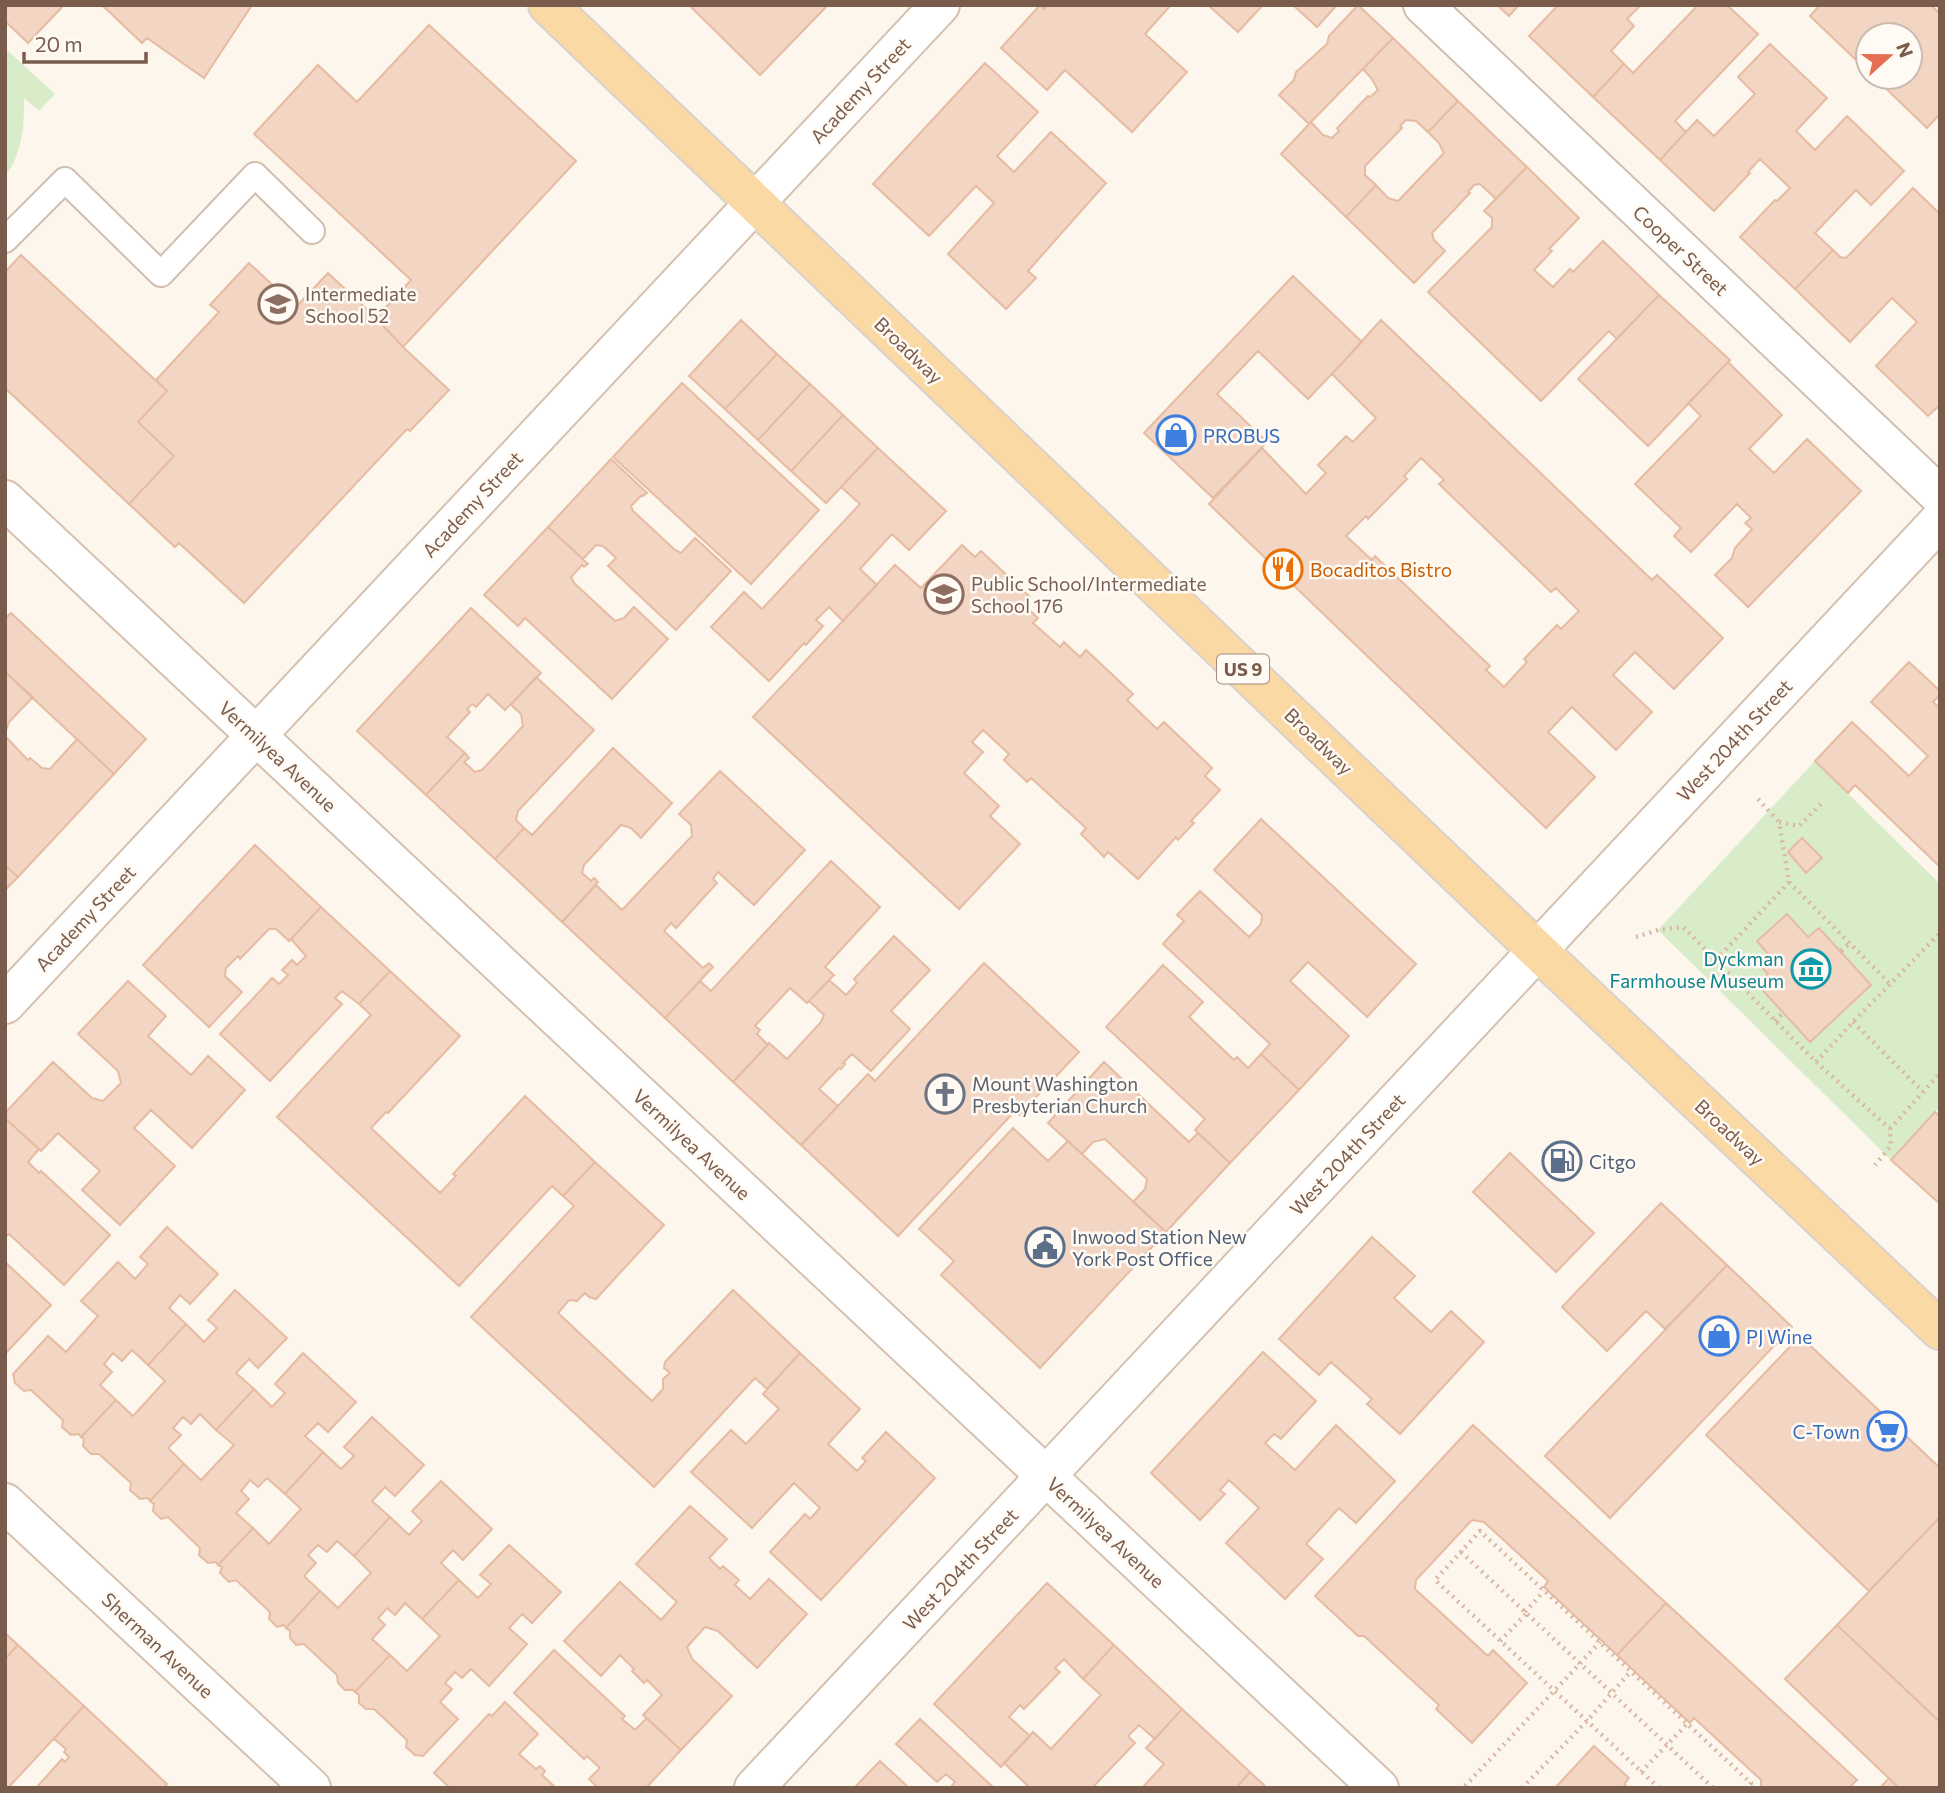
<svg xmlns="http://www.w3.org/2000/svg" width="1945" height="1793" viewBox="0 0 1945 1793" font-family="Commissioner,sans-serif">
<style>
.green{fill:#d8ecc9}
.building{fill:#f3d5c3;stroke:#e6bba3;stroke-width:2;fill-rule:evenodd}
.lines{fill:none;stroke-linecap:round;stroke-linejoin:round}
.lane-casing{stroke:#d1beb0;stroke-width:28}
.street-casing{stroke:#d1beb0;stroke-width:42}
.secondary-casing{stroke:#d6c0b0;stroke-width:42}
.primary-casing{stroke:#dad1cd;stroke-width:42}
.path{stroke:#d9b8a5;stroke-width:4.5;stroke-dasharray:2 5;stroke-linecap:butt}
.lane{stroke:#fff;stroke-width:24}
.street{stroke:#fff;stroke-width:38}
.secondary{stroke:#fff;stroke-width:38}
.primary{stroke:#fbd9a5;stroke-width:38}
.labels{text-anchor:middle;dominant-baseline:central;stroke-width:5;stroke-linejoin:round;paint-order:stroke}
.shield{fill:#fffaf3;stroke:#a28b7f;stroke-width:2}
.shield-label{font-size:18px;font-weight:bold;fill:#7a5c4d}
.street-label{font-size:19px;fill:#7a5c4d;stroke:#fffaf3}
.education-label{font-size:19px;fill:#785e54;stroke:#fffaf3;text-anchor:start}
.shop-label{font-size:19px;fill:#366cbe;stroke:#fffaf3;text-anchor:start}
.food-label{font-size:19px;fill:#c56008;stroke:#fffaf3;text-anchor:start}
.culture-label{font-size:19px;fill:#0d838f;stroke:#fffaf3;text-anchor:end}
.worship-label{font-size:19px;fill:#5b616d;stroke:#fffaf3;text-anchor:start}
.service-label{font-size:19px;fill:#4e5e75;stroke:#fffaf3;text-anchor:start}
</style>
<rect width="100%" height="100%" fill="#fdf6ec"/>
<path class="green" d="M5 48 55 94 39 111 24 98C24 128 23 151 5 177Z
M1815 761 1940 884V1107L1891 1160 1658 930Z"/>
<path class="building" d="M5 5H64L28 43 5 21Z
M102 5H252L204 78 147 38 142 43Z
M689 5H828L760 75Z
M1040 5 1044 9 1048 5H1171L1145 34 1187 72 1132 132 1065 70 1047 90 1001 48Z
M1208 5H1263L1238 32Z
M1293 5H1337L1317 27Z
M1358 5 1393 38 1309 124 1279 95 1294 80 1296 72 1327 44 1329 36Z
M1497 5H1519L1509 16Z
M1558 5H1641L1627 19 1634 26 1611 51 1624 64 1593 97 1529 36Z
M1698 5H1727L1758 34 1675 121 1686 132 1660 160 1593 97 1624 64 1633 73Z
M1820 5H1931L1940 14V114L1927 128 1874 77H1910V53L1918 45 1910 37V35H1907L1895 23 1885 26 1877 35H1868V45L1855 59 1810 16Z
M429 25 576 161 403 347 376 318 411 280 254 134 318 65 357 102Z
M1393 38 1458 101 1428 132 1416 121 1406 120 1400 126 1402 128 1365 166V175L1376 185 1346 217 1281 154 1311 122 1323 135 1332 138 1339 131 1337 128 1368 96 1370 97 1378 90 1372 79 1363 69Z
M1770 44 1827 98 1796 131 1815 150 1847 116 1904 171 1871 205 1856 190 1815 233 1833 250 1795 289 1740 237 1775 200 1777 201 1790 188 1760 159 1748 172 1750 173 1714 211 1660 160 1697 120 1714 136 1755 94 1738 77Z
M985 63 1038 112 997 156 1014 172 1051 132 1106 183 1028 271 1036 278 1006 309 948 254 994 203 976 186 929 236 873 184Z
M1458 101 1527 167 1496 199 1480 184 1474 185 1468 192 1470 193 1432 233 1434 240 1445 251 1414 283 1346 217 1376 185 1388 198 1398 201 1444 153 1439 143 1428 132Z
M1527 167 1579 218 1549 249 1552 251 1534 270 1553 287 1570 269 1573 272 1603 241 1659 295 1617 339 1609 331 1541 401 1428 292 1492 227V218L1484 211Z
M1913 188 1940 214V405L1928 416 1876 366 1917 322 1892 298 1850 342 1795 289 1833 250 1840 257 1846 258Z
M21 255 167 391 138 422 174 456 129 504 5 388V272Z
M249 263 296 307 328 273 376 318 403 347 449 390 410 431 407 429 244 603 179 543 175 547 129 504 174 456 138 422 167 391 156 380 219 312 210 305Z
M1293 276 1362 342 1308 399 1258 351 1217 394 1267 442 1213 498 1144 433Z
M1659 295 1730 360 1648 446 1578 379Z
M741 320 777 354 725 409 689 376Z
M1381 320 1652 580 1657 575 1723 638 1674 689 1635 652 1613 675 1652 712 1616 750 1572 707 1548 732 1595 777 1546 828 1209 504 1262 448 1306 494 1326 473 1318 465 1346 436 1353 442 1376 418 1332 374ZM1421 458 1444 480 1439 484 1551 592 1556 588 1579 611 1561 629 1557 625 1524 659 1527 662 1504 687 1486 670 1490 666 1375 556 1372 560 1346 536 1366 516 1368 519 1407 479 1404 476Z
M777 354 810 384 758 440 725 409Z
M1728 362 1782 415 1749 449 1774 473 1807 439 1861 491 1748 607 1715 575 1732 558 1735 548 1752 529 1745 523 1751 518 1737 504 1691 552 1674 536 1681 528 1635 484 1701 416 1688 403Z
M682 383 819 510 751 584 613 457Z
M810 384 843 415 791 471 758 440Z
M843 415 878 448 826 503 791 471Z
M878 448 946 511 909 550 892 534 860 569 877 585 843 621 829 607 816 620 823 626 806 645 804 643 769 681 711 627 744 592 762 609 860 504 841 487Z
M611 459 647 493 643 496 642 495 631 506 633 511 674 549 681 553 695 538 731 571 676 630 608 566 616 558 603 546 596 545 583 559 548 527Z
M548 527 588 564 584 567 582 565 571 577 574 583 615 621 624 618 634 607 668 639 612 699 525 618 518 626 484 595Z
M962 545 975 557 981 551 1030 597 1023 604 1038 618 1033 623 1060 647 1064 642 1080 657 1086 650 1133 694 1127 700 1157 729 1164 722 1212 768 1205 776 1220 790 1191 821 1194 823 1178 840 1176 837 1138 879 1108 852 1104 857 1081 834 1086 828 1031 778 1027 782 1004 760 1009 754 983 730 972 742 983 752 964 773 999 806 990 816 1020 844 959 909 753 717 895 565 921 588Z
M471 608 541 673 505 710 488 694 476 707 472 704 467 709 470 712 447 737 465 753 426 795 357 731Z
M11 613 146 739 114 774 5 672V619Z
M1909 662 1940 691V695L1933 702 1940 708V863L1938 865 1855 785 1848 793 1815 761 1852 722 1909 776 1928 756 1871 702Z
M5 672 33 697 9 722 5 733Z
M536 677 594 730 518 811 516 820 524 828 495 859 426 795 465 753 469 758 464 762 475 772 482 770 523 726 521 714 511 705Z
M5 736 28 760 30 758 42 768 50 769 77 739 114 774 18 877 5 865Z
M613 748 672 803 641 838 631 828 621 825 584 865 582 873 591 881 594 878 598 882 562 922 495 859 524 828 532 835Z
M720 771 805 850 754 905 718 872 713 879 717 883 676 928 671 923 664 931 703 968 709 963 713 967 665 1018 562 922 596 885 622 910 692 836 691 825 679 814Z
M1261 819 1416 964 1367 1017 1308 962 1290 981 1349 1036 1299 1090 1261 1054 1270 1044 1163 944 1184 921 1177 915 1200 891 1249 937 1261 924 1262 915 1214 870Z
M1802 838 1822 858 1806 873 1788 852Z
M255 845 321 907 289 941 276 929H269L240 959 238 956 226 968 225 976 242 992 209 1027 143 965Z
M831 861 880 907 825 967 834 975 807 1003 790 988 755 1026 760 1030 757 1034 768 1045 733 1082 665 1018 700 981 711 991Z
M5 865 18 877 5 890Z
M321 907 390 971 359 1004 342 991 335 998 342 1004 270 1081 220 1034 272 978 279 984 288 975 282 970 292 960 297 965 306 956 291 939Z
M1787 914 1808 937 1819 928 1871 985 1810 1042 1757 984 1768 974 1758 963 1768 954 1757 941Z
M894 936 930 970 891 1011 910 1029 871 1071 852 1054 843 1063 845 1064 841 1069 839 1068 819 1089 838 1106 801 1145 733 1082 769 1043 787 1059 821 1022 824 1015 809 1001 829 980 846 995 857 983 854 979Z
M984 963 1079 1052 1019 1115 1015 1111 898 1236 801 1145 868 1074 875 1081Z
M1163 965 1203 1002 1189 1017 1234 1060 1237 1057 1248 1068 1261 1054 1299 1090 1230 1163 1195 1130 1205 1119 1106 1027Z
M390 971 460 1036 388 1113 386 1112 371 1128 440 1193 456 1176 453 1174 525 1096 595 1162 563 1196 552 1186 459 1286 277 1117 371 1015 359 1004Z
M128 981 166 1016 148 1036 191 1075 208 1056 245 1090 192 1148 151 1110 134 1128 175 1166 120 1225 82 1190 100 1171 58 1133 41 1151 5 1118V1113L53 1062 92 1098 103 1101 121 1083 118 1071 78 1034Z
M1104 1062 1189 1142 1198 1133 1230 1163 1166 1232 1133 1202 1145 1189 1147 1179 1105 1139 1093 1142 1082 1154 1048 1123Z
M1935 1112 1940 1117V1204L1891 1160Z
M5 1118 39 1149 28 1162 39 1173 41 1171 110 1235 64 1285 9 1234 5 1237Z
M1013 1128 1048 1161 1068 1141 1166 1232 1040 1368 941 1275 954 1261 919 1229Z
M1510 1153 1594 1233 1556 1272 1473 1192Z
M595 1162 664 1225 596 1299 589 1297 585 1293 577 1301 569 1300 558 1313 652 1401 663 1389V1379L670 1373 664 1368 665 1362 733 1290 800 1353 767 1389 755 1378 654 1487 471 1317 574 1206 563 1196Z
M1661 1203 1727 1265 1665 1329 1646 1311 1607 1351 1562 1307Z
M167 1227 218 1274 190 1304 180 1295 169 1308 186 1324 148 1365 132 1350 122 1361 113 1353 104 1364 112 1372 100 1385 116 1400 81 1437 79 1434 71 1435 62 1427 63 1420 31 1390 24 1391 15 1383 13 1374 48 1336 66 1352 98 1316 81 1301 118 1262 135 1279 148 1264 140 1257Z
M1372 1237 1415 1276 1394 1298 1431 1332 1451 1311 1484 1342 1400 1434 1367 1404 1372 1399 1331 1362 1319 1375 1279 1339Z
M5 1262 51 1305 5 1354Z
M1727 1265 1792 1327 1610 1518 1545 1456Z
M235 1290 287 1338 258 1368 249 1359 236 1373 254 1389 216 1430 200 1414 191 1424 183 1417 173 1428 181 1435 168 1448 184 1464 150 1501 148 1498 140 1499 130 1490 131 1483 99 1454H91L83 1446 84 1439 81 1437 116 1400 133 1416 165 1381 148 1365 186 1324 204 1342 217 1328 208 1320Z
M1800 1336 1940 1468V1517L1869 1591 1706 1435Z
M1263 1352 1316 1401 1281 1439 1274 1434 1265 1443 1295 1470 1336 1425 1395 1481 1356 1523 1339 1508 1306 1544 1323 1559 1285 1599 1226 1543 1259 1508 1229 1480 1220 1490 1225 1494 1200 1520 1151 1473Z
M303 1353 356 1402 328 1432 318 1423 305 1436 323 1452 285 1494 267 1478 258 1487 250 1480 241 1491 249 1499 236 1513 253 1528 218 1565 216 1562 208 1563 199 1555 200 1548 168 1517 161 1519 153 1511 154 1504 150 1501 184 1464 201 1480 234 1445 216 1430 254 1389 272 1407 285 1393 275 1384Z
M800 1353 860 1409 828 1444 857 1471 866 1461 862 1458 886 1432 935 1478 821 1600 770 1552 805 1514 810 1519 820 1508 794 1483 752 1528 691 1472 731 1430 746 1444 779 1409 763 1394Z
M372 1417 424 1465 395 1496 385 1487 372 1501 390 1517 354 1556 337 1541 327 1552 318 1545 308 1555 316 1563 304 1576 320 1591 286 1628 284 1625 277 1627 269 1619 270 1612 236 1580 229 1582 220 1573 222 1567 218 1565 253 1528 269 1544 301 1509 285 1494 323 1452 341 1469 354 1456 344 1447Z
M1473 1425 1666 1603 1617 1655 1544 1587 1548 1581 1484 1522 1472 1520 1416 1580 1415 1589 1488 1656 1493 1650 1527 1683 1472 1743 1436 1709 1439 1705 1364 1636H1358L1315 1596Z
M441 1481 492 1529 463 1560 453 1550 441 1563 459 1580 422 1619 405 1603 395 1615 387 1608 381 1615 378 1618 385 1625 372 1639 390 1655 355 1692 353 1690H345L338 1683 337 1675 304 1644 296 1645 290 1638V1631L286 1628 320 1591 338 1608 371 1573 354 1556 390 1517 409 1535 422 1521 412 1511Z
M690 1506 727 1539 709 1558 720 1569 723 1566 739 1580 735 1585 750 1599 769 1579 807 1614 757 1668 718 1631 705 1627 687 1647 692 1659 732 1696 681 1750 643 1715 662 1695 647 1680 644 1683 632 1671 634 1669 620 1655 601 1676 564 1641 620 1582 661 1620 677 1602 636 1564Z
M1940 1517V1722L1837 1625Z
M509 1545 561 1592 532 1623 522 1614 509 1628 527 1644 489 1686 471 1669 462 1678 455 1672 445 1683 452 1689 440 1702 458 1719 423 1756 415 1755 406 1747 407 1740 374 1709H366L359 1703V1695L355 1692 390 1655 407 1671 440 1636 422 1619 459 1580 478 1598 491 1584 480 1575Z
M1047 1583 1114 1645 1083 1679 1064 1659 1055 1668 1060 1672 1024 1709 1020 1705 1009 1717 1030 1736 1001 1767 934 1704Z
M1666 1603 1857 1780 1849 1788H1761V1780L1694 1718 1690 1723 1617 1655Z
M1837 1625 1940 1722V1788H1899L1785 1679Z
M5 1633 18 1645 5 1659Z
M18 1645 84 1706 8 1788H5V1659Z
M1114 1645 1182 1709 1155 1739 1139 1725 1128 1736 1135 1743 1092 1788H1030L1004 1763 1033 1732 1051 1749 1101 1695 1083 1679Z
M554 1650 625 1716 622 1719 635 1730 647 1718 681 1750 646 1788H598L589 1779 600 1768 587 1756 584 1759 514 1693Z
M505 1702 538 1734 519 1754 536 1769 540 1766 545 1771 542 1775 556 1788H450L434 1773 489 1714 492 1716Z
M84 1706 167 1784 164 1788H36L62 1759 65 1762 69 1757 64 1752 66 1749 54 1739Z
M1182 1709 1250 1772 1236 1788H1142L1164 1764 1146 1748Z
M920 1719 994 1788H950L955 1782 946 1774 937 1782 896 1744Z
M1594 1746 1629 1778 1624 1784 1628 1788H1555Z
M880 1761 909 1788 855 1787Z
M1250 1772 1267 1788H1236Z
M1889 1778 1899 1788H1880Z"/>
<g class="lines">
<g class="lane-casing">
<path id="lane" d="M5 240 65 180 161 274 255 175 312 231"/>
</g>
<g class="street-casing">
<path id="street" d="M1423 5 1940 496"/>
</g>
<g class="secondary-casing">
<path id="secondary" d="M5 500 1379 1788
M5 1004 940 5
M5 1503 311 1788
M754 1788 1940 520"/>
</g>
<g class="primary-casing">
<path id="primary" d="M548 5 1537 950 1940 1330"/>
</g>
<path class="path" d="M1758 799 1779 822
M1789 882 1890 984
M1636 937 1658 930 1683 927 1816 1062 1890 1129 1891 1146 1875 1165
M1841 951 1850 943
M1716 960 1789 882 1779 822 1799 826 1823 802
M1775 1021 1784 1012
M1853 1022 1923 1092
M1816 1062 1853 1022 1940 933
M1890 1129 1940 1073
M1461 1552 1713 1788
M1525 1612 1544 1591
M1500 1641 1527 1613
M1641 1772 1688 1723
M1465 1786 1600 1642
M1522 1788 1587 1721 1631 1671
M1659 1788 1435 1580 1480 1531 1751 1783 1747 1788"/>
<use href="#lane" class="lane"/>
<use href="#street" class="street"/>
<use href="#secondary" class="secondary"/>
<use href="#primary" class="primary"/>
</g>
<defs>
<g id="school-ring" transform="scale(2.0125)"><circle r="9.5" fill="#fffaf3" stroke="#8d6e63" stroke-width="1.5"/><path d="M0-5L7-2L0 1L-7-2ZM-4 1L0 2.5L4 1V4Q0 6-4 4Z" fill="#8d6e63"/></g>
<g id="shop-ring" transform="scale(2.0125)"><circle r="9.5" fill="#fffaf3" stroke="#3f7fe0" stroke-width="1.5"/><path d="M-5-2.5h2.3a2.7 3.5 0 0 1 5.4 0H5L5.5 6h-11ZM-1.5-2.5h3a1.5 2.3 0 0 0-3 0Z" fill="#3f7fe0"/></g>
<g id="restaurant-ring" transform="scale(2.0125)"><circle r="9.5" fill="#fffaf3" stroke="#e8710a" stroke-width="1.5"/><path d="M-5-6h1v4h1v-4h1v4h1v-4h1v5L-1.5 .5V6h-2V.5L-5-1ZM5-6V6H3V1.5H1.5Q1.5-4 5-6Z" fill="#e8710a"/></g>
<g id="museum-ring" transform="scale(2.0125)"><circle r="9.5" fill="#fffaf3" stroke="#0f9aa8" stroke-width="1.5"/><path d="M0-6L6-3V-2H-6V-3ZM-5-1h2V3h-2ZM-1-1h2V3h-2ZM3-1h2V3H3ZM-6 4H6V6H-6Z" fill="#0f9aa8"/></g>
<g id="church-ring" transform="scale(2.0125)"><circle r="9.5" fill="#fffaf3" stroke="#6b7280" stroke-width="1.5"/><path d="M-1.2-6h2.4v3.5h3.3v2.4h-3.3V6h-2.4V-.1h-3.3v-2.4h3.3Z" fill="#6b7280"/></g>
<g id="fuel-ring" transform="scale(2.0125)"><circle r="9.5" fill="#fffaf3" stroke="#5c6f8a" stroke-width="1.5"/><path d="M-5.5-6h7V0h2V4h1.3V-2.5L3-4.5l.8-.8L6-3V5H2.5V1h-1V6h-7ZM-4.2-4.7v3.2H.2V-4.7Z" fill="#5c6f8a"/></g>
<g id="civic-ring" transform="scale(2.0125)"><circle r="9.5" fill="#fffaf3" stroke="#5c6f8a" stroke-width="1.5"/><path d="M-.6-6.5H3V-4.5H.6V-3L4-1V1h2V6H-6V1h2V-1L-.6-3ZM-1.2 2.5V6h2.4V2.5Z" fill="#5c6f8a"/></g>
<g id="supermarket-ring" transform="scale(2.0125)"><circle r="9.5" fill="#fffaf3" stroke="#3f7fe0" stroke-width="1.5"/><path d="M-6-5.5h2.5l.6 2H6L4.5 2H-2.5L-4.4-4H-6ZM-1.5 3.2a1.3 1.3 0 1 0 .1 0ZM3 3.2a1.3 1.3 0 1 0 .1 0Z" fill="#3f7fe0"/></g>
</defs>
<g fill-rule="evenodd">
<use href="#school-ring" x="278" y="304"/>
<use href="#shop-ring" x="1176" y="435"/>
<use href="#restaurant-ring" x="1283" y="569"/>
<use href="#school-ring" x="944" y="594"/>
<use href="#museum-ring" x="1811" y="969"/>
<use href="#church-ring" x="945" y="1094"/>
<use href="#fuel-ring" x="1562" y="1161"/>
<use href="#civic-ring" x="1045" y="1247"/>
<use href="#shop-ring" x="1719" y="1336"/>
<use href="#supermarket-ring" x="1887" y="1431"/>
</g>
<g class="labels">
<rect class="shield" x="1217" y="654.5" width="52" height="29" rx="5"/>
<g class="shield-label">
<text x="1243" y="669">US 9</text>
</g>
<g class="street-label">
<text transform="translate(860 90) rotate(-47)">Academy Street</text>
<text transform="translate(1681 250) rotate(43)">Cooper Street</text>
<text transform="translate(909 350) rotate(44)">Broadway</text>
<text transform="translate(472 504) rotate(-47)">Academy Street</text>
<text transform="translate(1734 740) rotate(-47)">West 204th Street</text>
<text transform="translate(1319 741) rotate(44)">Broadway</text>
<text transform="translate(278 756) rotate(43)">Vermilyea Avenue</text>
<text transform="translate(85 918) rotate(-47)">Academy Street</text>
<text transform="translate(1730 1132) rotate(43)">Broadway</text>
<text transform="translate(692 1144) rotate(43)">Vermilyea Avenue</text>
<text transform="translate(1347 1154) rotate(-47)">West 204th Street</text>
<text transform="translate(1106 1532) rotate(43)">Vermilyea Avenue</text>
<text transform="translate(960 1569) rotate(-47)">West 204th Street</text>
<text transform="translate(158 1645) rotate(43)">Sherman Avenue</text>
</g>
<g class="education-label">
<text x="305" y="293">Intermediate<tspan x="305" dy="22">School 52</tspan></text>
<text x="971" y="583">Public School/Intermediate<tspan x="971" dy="22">School 176</tspan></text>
</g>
<g class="shop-label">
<text x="1203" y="435">PROBUS</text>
<text x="1746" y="1336">PJ Wine</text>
<text x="1860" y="1431" text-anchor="end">C-Town</text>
</g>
<g class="food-label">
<text x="1310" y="569">Bocaditos Bistro</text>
</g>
<g class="culture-label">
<text x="1784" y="958">Dyckman<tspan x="1784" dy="22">Farmhouse Museum</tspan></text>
</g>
<g class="worship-label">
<text x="972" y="1083">Mount Washington<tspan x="972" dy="22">Presbyterian Church</tspan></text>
</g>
<g class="service-label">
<text x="1589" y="1161">Citgo</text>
<text x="1072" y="1236">Inwood Station New<tspan x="1072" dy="22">York Post Office</tspan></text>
</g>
</g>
<rect width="1945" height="1793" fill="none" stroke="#7a5c4d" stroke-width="14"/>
<g transform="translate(1889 56) rotate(69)"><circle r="33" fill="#fffaf3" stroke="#cabbb1" stroke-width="2"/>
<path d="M0-5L12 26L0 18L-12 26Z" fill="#e76f51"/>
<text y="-10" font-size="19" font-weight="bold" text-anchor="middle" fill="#7a5c4d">N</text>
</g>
<path d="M24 52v10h122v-10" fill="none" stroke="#7a5c4d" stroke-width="3.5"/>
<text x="35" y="52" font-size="21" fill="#7a5c4d" stroke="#fffaf3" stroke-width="5" paint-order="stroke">20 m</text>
</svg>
